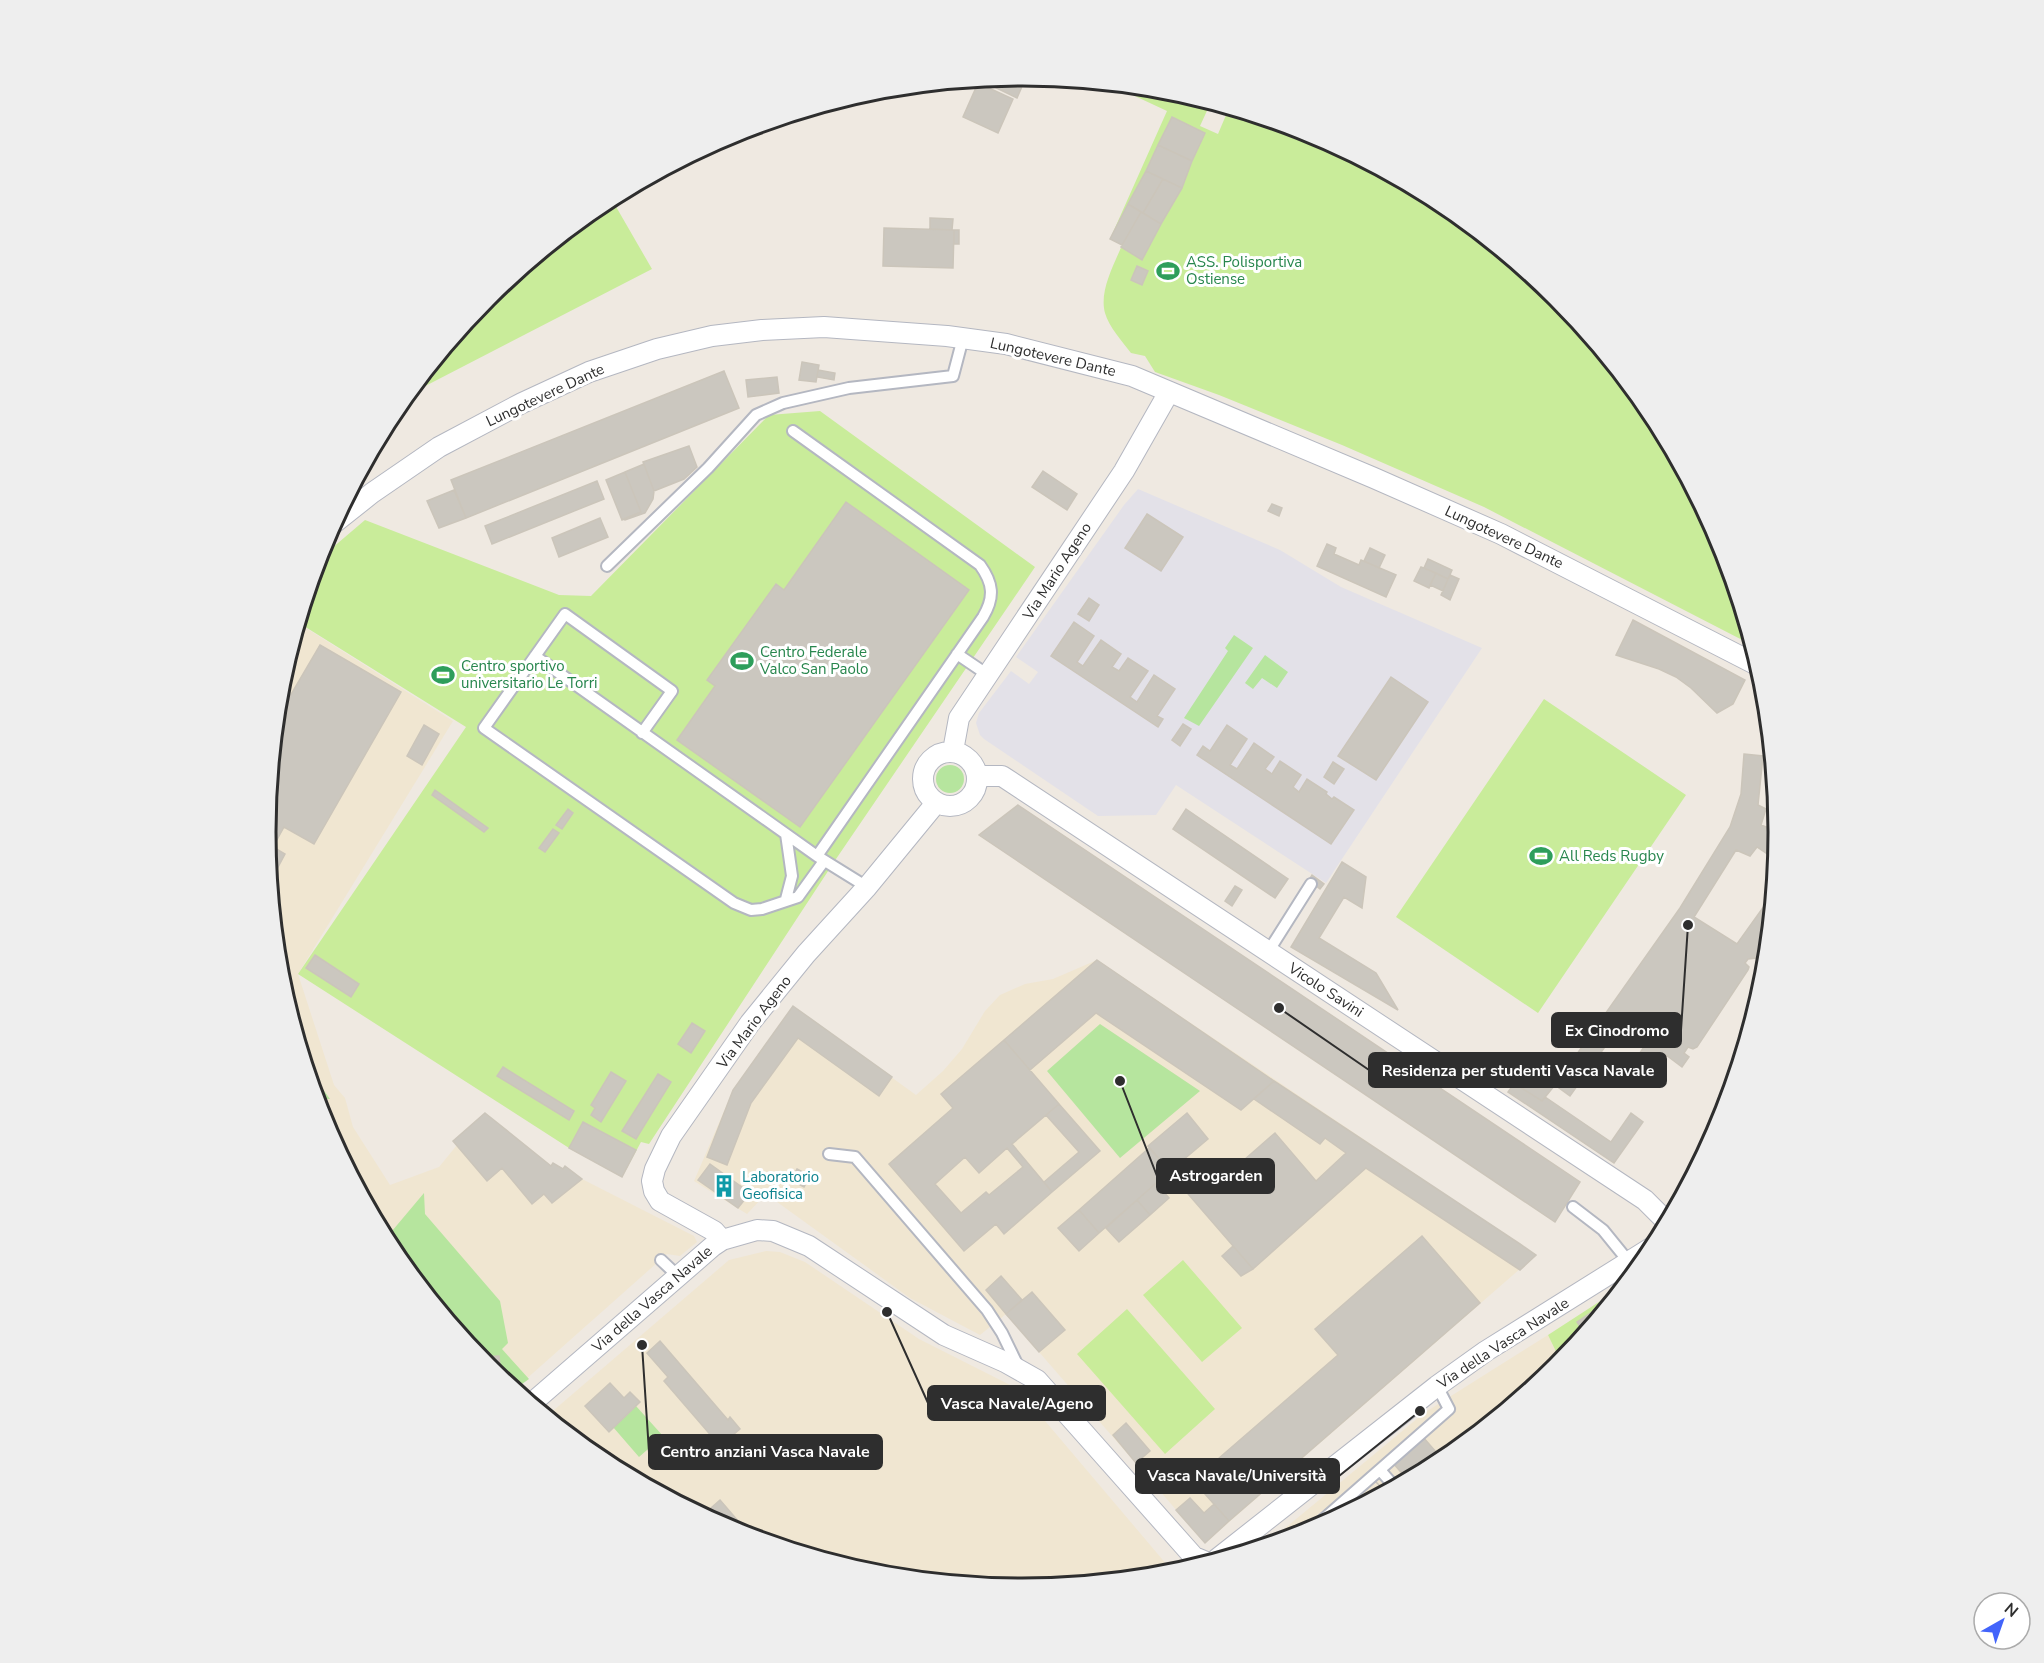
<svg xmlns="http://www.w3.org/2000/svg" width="2044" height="1663" viewBox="0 0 2044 1663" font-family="'Nunito Sans',sans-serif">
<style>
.industrial{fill:#e3e1e8}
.education{fill:#f0e6d1}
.green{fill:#b6e59e}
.pitch{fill:#c9ec9a}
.building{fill:#cbc7bf;stroke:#cbc5ba;stroke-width:1.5;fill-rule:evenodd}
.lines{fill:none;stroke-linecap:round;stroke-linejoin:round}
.lane-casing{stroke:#b4b7c1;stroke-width:14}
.street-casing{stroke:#b4b7c1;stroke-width:22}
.lane{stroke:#fff;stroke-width:10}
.street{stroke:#fff;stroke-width:20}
.labels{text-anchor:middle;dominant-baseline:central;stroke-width:6;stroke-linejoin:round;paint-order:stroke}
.leisure-label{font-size:15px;fill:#27864d;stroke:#fff;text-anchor:start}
.street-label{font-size:15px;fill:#2e2e2e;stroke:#fff}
.culture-label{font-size:15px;fill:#0d838f;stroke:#fff;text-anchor:start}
.rim{fill:none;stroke:#2e2e2e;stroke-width:3}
.leader{fill:none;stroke:#2e2e2e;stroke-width:2}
.callout-dot{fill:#2e2e2e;stroke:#fff;stroke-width:2}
.callout{fill:#2e2e2e;stroke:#2e2e2e;stroke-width:2}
.callout-label{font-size:16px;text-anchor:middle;font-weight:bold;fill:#fff}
</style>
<rect width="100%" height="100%" fill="#efe9e1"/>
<path class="industrial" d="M1138 489 1280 550 1341 587 1482 648 1326 883 1176 785 1156 815 1098 816 984 739 980 735 976 723 979 713 1011 671 1029 684 1038 672 1016 657 1124 505Z"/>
<path class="education" d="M298 623 453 721 298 974 334 1085 345 1098 353 1127 390 1185 439 1167 457 1145 502 1168 544 1194 551 1203 582 1179 694 1236 697 1242 680 1256 667 1254 515 1389 487 1366 393 1251 323 1121 280 979 266 831 280 684Z
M1097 960 1536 1255 1205 1543 1006 1314 980 1335 910 1298 766 1194 747 1214 694 1181 733 1090 793 1006 916 1095 943 1071 962 1049 985 1011 1000 995 1025 984 1053 979Z
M766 1251 780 1252 805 1262 919 1339 1018 1389 1173 1572 1022 1588 874 1573 732 1530 601 1460 547 1416 729 1260Z
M1548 1335 1561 1362 1557 1367 1442 1461 1311 1531 1266 1544 1424 1413Z"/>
<path class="green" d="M1234 635 1253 648 1199 726 1184 718 1228 651 1225 648Z
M1265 655 1288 672 1277 688 1262 678 1253 689 1245 683Z
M936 779a14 14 0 1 1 28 0a14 14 0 1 1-28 0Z
M1100 1024 1200 1091 1120 1158 1047 1071Z
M311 1080 322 1088 330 1099H316Z
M424 1193 425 1214 500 1301 508 1343 502 1349 529 1379 515 1389 487 1366 445 1315 443 1306 387 1237Z
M636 1406 663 1436 639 1457 613 1427Z"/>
<path class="pitch" d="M1107 83 1170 90 1211 102 1200 126 1218 134 1229 108 1312 133 1443 203 1557 297 1651 412 1721 542 1752 645 1484 507 1342 445 1219 395 1155 372 1145 356 1131 353C1122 341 1109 327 1105 313 1099 291 1114 265 1122 245L1110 239 1167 111Z
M611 198 652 269 404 397 487 296 602 202Z
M820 411 1035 567 836 859 649 1144 641 1142 622 1177 569 1148 298 974 466 727 299 623 318 560 365 520 559 595 591 596 769 415Z
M1544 699 1686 795 1538 1013 1396 917Z
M1183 1260 1242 1328 1202 1362 1143 1295Z
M1622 1287 1561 1362 1548 1335Z
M1127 1309 1215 1409 1165 1454 1077 1354Z"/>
<path class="building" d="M1022 75H1027L1017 98 978 79Z
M978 83 1013 99 998 133 963 117Z
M1172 117 1205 133 1192 161 1158 145Z
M1158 145 1192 161 1182 188 1146 171Z
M1146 171 1163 179 1143 213 1128 204Z
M1163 179 1182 188 1161 224 1143 213Z
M1128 204 1141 212 1122 245 1110 239Z
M1141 212 1161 224 1142 260 1121 247Z
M930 218 953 219 952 230 930 229Z
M884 228 954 230 953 268 883 266Z
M954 230H959V244H954Z
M1137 266 1148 271 1142 285 1131 280Z
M802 362 819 365 816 382 799 380Z
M818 370 835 373 834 380 817 377Z
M724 371 739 408 466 518 451 480Z
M777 377 779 393 748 397 746 380Z
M689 446 697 467 684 479 654 491 643 462Z
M644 464 654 491 653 499 645 513 625 520 623 519 641 512 625 472Z
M1043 471 1077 494 1067 510 1032 487Z
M625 472 641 512 622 520 606 480Z
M597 481 604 499 492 544 485 526Z
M454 490 466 518 439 528 427 501Z
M846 502 969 590 800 827 677 740 715 686 707 680 776 584 784 590Z
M1272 504 1282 508 1279 516 1268 511Z
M1147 514 1183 537 1161 571 1125 548Z
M600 518 608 537 559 557 552 538Z
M1327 544 1336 548 1334 554 1359 565 1361 560 1396 575 1386 597 1317 566Z
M1370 548 1385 555 1379 568 1364 561Z
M1428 559 1452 570 1448 579 1424 568Z
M1421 567 1436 573 1429 588 1414 581Z
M1436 573 1448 579 1443 591 1430 585Z
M1450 575 1459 579 1450 600 1441 595Z
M1089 598 1099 605 1089 621 1078 614Z
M1633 620 1745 680 1733 704 1717 713 1691 688 1676 677 1659 669 1616 655Z
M1074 622 1094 636 1077 662 1083 666 1101 640 1121 654 1112 667 1119 671 1128 658 1148 671 1130 697 1137 702 1154 675 1175 689 1157 716 1163 719 1158 727 1051 656Z
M320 645 401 692 314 844 284 827 273 847 285 854 277 869 269 864 266 831 276 720Z
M1391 677 1428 702 1376 780 1338 756Z
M1183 724 1191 729 1180 746 1172 740Z
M424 725 439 734 422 765 407 756Z
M1227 725 1247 739 1230 765 1237 769 1254 743 1274 757 1265 769 1272 774 1280 761 1301 775 1293 787 1299 792 1307 779 1327 792 1326 794 1332 799 1334 797 1354 810 1331 844 1197 755 1203 746 1210 751Z
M1744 754 1763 756 1758 805 1766 809 1761 825 1774 830 1770 841 1777 845 1776 860 1757 847 1750 856 1736 850 1694 917 1737 944 1772 895 1768 934 1757 950 1760 951 1756 958 1748 959 1745 963 1749 967 1748 970 1697 1047 1693 1049 1688 1047 1684 1053 1689 1057 1682 1067 1666 1055 1650 1080 1631 1066 1650 1038 1624 1020 1570 1096 1555 1085 1680 908 1730 827 1741 794Z
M1333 762 1344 769 1334 784 1324 777Z
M435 790 488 828 484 832 432 795Z
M1018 805 1580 1182 1555 1222 979 835Z
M568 809 573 813 562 829 556 825Z
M1186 809 1288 879 1275 898 1173 829Z
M553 829 559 833 545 852 539 848Z
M1342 862 1366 877 1362 908 1344 897 1319 938 1376 973 1398 1010 1291 947Z
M1312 875 1324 884 1320 889 1309 880Z
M1235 886 1242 890 1232 906 1225 901Z
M276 934 282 938 277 947Z
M315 955 359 984 351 997 306 968Z
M1097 960 1274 1081 1241 1110 1096 1013 1030 1070 1004 1040Z
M793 1006 892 1077 879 1096 798 1038 751 1103 727 1165 707 1157 733 1090Z
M692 1023 705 1031 691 1053 678 1044Z
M1004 1040 1059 1104 1012 1144 1052 1192 1004 1234 996 1224 964 1251 889 1164 953 1108 941 1094ZM1007 1148 1023 1167 989 1195 986 1192 961 1213 935 1184 965 1157 979 1173Z
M503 1067 574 1111 569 1120 497 1076Z
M1533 1069 1555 1085 1542 1101 1520 1087Z
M611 1072 626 1081 601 1122 591 1115 595 1108 591 1105Z
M658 1074 671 1082 636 1139 622 1131Z
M1274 1081 1520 1244 1536 1255 1520 1270 1366 1168 1253 1269 1183 1188 1216 1160 1228 1174 1275 1133 1316 1181 1346 1153 1325 1138 1320 1144 1254 1099Z
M1516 1081 1522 1085 1520 1087 1542 1101 1545 1097 1611 1142 1631 1113 1643 1122 1614 1163 1508 1092Z
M1059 1104 1100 1151 1052 1192 1044 1182 1079 1152 1046 1115Z
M485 1113 551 1166 553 1163 563 1169 565 1166 582 1179 552 1203 544 1194 532 1204 502 1168 487 1181 453 1141Z
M1187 1113 1208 1139 1170 1171 1148 1146Z
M583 1122 636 1150 622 1177 569 1148Z
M1149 1148 1170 1171 1099 1233 1079 1210Z
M710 1164 750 1193 738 1208 698 1180Z
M797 1169 810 1176 804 1187 791 1180Z
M1156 1183 1169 1198 1150 1215 1137 1200Z
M1137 1200 1150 1215 1119 1242 1106 1228Z
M1079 1210 1099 1233 1079 1251 1058 1228Z
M1422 1236 1480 1303 1229 1521 1197 1485 1215 1470 1211 1465 1338 1355 1315 1329Z
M1233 1246 1253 1269 1241 1276 1222 1256Z
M1001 1276 1022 1300 1006 1314 986 1290Z
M1032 1292 1065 1330 1039 1352 1006 1314Z
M1613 1298 1584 1333 1577 1322Z
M660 1341 728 1420 730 1417 740 1429 720 1446 664 1381 668 1377 647 1353Z
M499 1356 501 1377 479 1357Z
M610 1383 624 1398 630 1392 640 1402 609 1432 585 1406Z
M1126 1423 1150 1451 1136 1463 1113 1435Z
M1423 1437 1443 1460 1407 1479 1393 1463Z
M1375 1481 1385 1491 1328 1521Z
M1375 1481 1385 1491 1328 1521Z
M1190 1498 1204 1513 1214 1504 1229 1521 1205 1543 1176 1510Z
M720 1500 751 1536 732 1530 703 1515Z"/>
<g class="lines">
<g class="lane-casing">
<path id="lane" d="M793 431 980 565C993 583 995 597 983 617L817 856
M607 566 708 468 756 415 783 403 849 388 953 376 963 338
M957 654 988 675
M535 656 817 856 867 887
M642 733 672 691 565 614 484 728 734 903 751 910 762 909 798 897 824 861
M786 834 792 876 786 899
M1268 952 1311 884
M829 1154 855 1157 987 1310 1002 1333 1018 1366
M1573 1207 1603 1230 1629 1262
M661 1260 678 1276
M1380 1470 1394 1486
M1310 1531 1449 1409 1437 1386"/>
</g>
<g class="street-casing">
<path id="street" d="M333 524 372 493 439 447 522 403 589 372 657 349 712 336 762 330 824 327 947 336 1006 344 1132 376 1374 478 1501 534 1759 666
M953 751 959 718 1124 471 1169 392
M923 779a27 27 0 1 1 54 0a27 27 0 1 1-54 0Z
M977 776H1002L1645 1200 1667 1222
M722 1240 714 1231 660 1201 654 1191 652 1181 655 1169 671 1136 750 1023 806 954 867 887 936 803
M532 1403 713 1246 722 1240 757 1230 773 1231 809 1246 944 1335 1005 1362 1037 1380 1194 1557 1206 1562
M1217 1559 1437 1386 1486 1351 1654 1246"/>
</g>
<use href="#lane" class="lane"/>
<use href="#street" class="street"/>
</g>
<defs>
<g id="stadium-bare" transform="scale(1.8)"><path d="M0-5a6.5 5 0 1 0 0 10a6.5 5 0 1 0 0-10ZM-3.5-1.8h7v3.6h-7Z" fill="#2e9e5b" stroke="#fff" stroke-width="2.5" paint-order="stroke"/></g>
<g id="building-bare" transform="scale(1.8)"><path d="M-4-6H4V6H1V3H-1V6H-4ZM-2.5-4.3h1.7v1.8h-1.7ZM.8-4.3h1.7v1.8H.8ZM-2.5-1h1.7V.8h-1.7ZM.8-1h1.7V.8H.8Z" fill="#0f9aa8" stroke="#fff" stroke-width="2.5" paint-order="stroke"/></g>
</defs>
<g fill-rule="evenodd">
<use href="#stadium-bare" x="1168" y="271"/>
<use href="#stadium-bare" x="742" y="661"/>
<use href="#stadium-bare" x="443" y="675"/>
<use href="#stadium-bare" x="1541" y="856"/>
<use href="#building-bare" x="724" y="1186"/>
</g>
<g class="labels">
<g class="leisure-label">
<text x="1186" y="262">ASS. Polisportiva<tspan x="1186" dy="17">Ostiense</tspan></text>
<text x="760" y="652">Centro Federale<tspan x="760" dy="17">Valco San Paolo</tspan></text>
<text x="461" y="666">Centro sportivo<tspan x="461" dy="17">universitario Le Torri</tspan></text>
<text x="1559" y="856">All Reds Rugby</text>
</g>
<g class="street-label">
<text transform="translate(1053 357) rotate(13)">Lungotevere Dante</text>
<text transform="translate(545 395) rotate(-25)">Lungotevere Dante</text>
<text transform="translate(1504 537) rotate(25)">Lungotevere Dante</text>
<text transform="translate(1057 571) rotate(-57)">Via Mario Ageno</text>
<text transform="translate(1326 990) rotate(33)">Vicolo Savini</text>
<text transform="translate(754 1022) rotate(-53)">Via Mario Ageno</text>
<text transform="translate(652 1299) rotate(-41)">Via della Vasca Navale</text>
<text transform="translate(1503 1343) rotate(-33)">Via della Vasca Navale</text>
</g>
<g class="culture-label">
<text x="742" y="1177">Laboratorio<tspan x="742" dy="17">Geofisica</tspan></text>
</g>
</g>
<path d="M0 0H2044V1663H0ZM276 832a746 746 0 1 1 1492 0a746 746 0 1 1-1492 0Z" fill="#eee" fill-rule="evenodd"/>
<path class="rim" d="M276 832a746 746 0 1 1 1492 0a746 746 0 1 1-1492 0Z"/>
<path class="leader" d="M1688 925L1681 1030M1279 1008L1369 1070M1120 1081L1157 1176M887 1312L928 1403M642 1345L649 1452M1420 1411L1339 1476"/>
<g class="callout-dot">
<circle cx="1688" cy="925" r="6"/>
<circle cx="1279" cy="1008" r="6"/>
<circle cx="1120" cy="1081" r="6"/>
<circle cx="887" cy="1312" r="6"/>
<circle cx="642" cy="1345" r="6"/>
<circle cx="1420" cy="1411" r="6"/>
</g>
<g class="callout">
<rect x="1552" y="1013" width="129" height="34" rx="6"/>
<rect x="1369" y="1053" width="297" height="34" rx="6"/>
<rect x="1157" y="1159" width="117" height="34" rx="6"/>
<rect x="928" y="1386" width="177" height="34" rx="6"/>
<rect x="649" y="1435" width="233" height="34" rx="6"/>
<rect x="1136" y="1459" width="203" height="34" rx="6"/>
</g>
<g class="callout-label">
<text x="1617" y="1036">Ex Cinodromo</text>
<text x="1518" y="1076">Residenza per studenti Vasca Navale</text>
<text x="1216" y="1181">Astrogarden</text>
<text x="1017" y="1409">Vasca Navale/Ageno</text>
<text x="765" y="1457">Centro anziani Vasca Navale</text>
<text x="1237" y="1481">Vasca Navale/Università</text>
</g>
<g transform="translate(2002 1621) rotate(40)"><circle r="28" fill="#ffffff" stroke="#ababab" stroke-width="1.5"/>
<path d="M0-4.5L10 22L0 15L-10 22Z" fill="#4264fb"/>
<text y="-9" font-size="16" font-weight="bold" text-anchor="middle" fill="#2e2e2e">N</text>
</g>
</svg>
